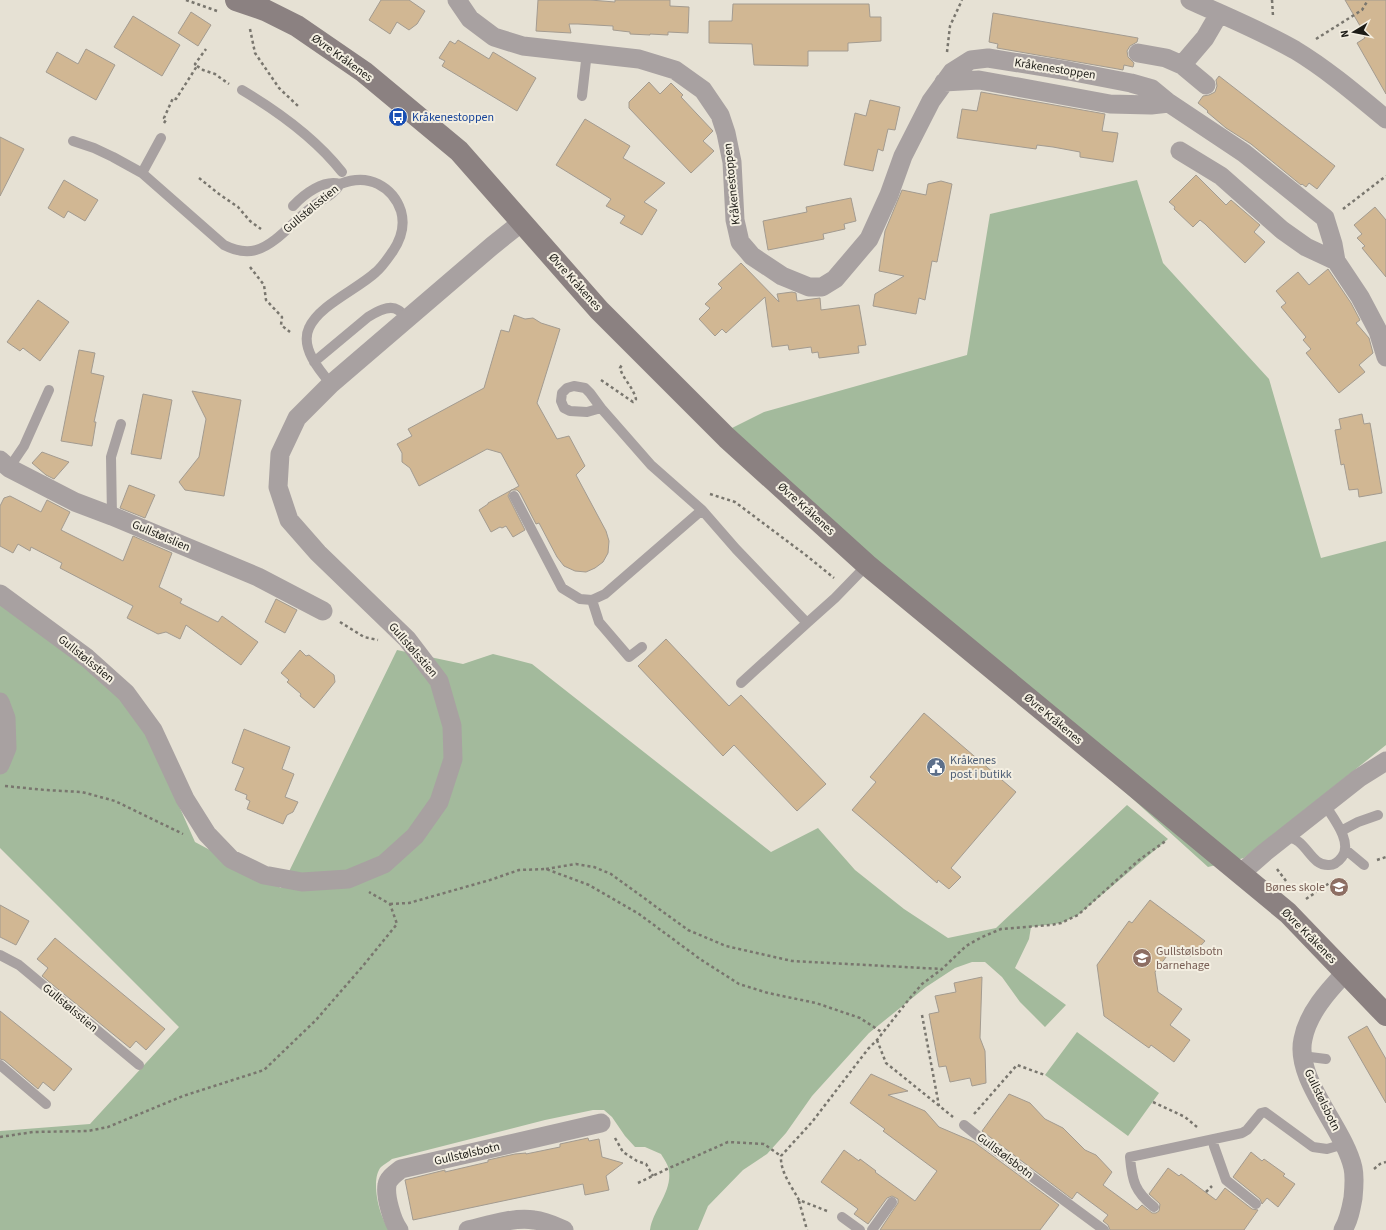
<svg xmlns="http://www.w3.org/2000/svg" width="1386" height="1230" viewBox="0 0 1386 1230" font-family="'Source Sans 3',sans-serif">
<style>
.green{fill:#a3ba9c}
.building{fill:#d1b793;stroke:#a39b90}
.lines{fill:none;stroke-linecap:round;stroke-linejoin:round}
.path{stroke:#79766e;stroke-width:2.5;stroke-dasharray:3 3;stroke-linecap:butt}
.lane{stroke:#a8a1a1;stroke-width:10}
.street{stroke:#a8a1a1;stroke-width:19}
.secondary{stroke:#8b8181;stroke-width:22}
.labels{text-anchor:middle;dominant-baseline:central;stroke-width:4;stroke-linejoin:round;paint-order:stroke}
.street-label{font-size:12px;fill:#1d1c17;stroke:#f3eee1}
.transit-label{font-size:12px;fill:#164399;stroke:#f3eee1;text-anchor:start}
.service-label{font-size:12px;fill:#4e5e75;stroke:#f3eee1;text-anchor:start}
.education-label{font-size:12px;fill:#785e54;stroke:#f3eee1;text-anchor:end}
</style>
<rect width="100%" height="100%" fill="#e6e1d4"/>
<path class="green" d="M1137 180 1163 263 1269 379 1321 558 1386 541V745L1244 858 1208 867 726 431 764 412 967 355 990 214Z
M0 600 133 702 195 842 281 888 397 650 463 664 493 654 532 664 771 852 818 828 855 870 904 909 948 938 996 928 1127 805 1168 839 1078 915 1061 923 1031 927 1029 939 1015 968 1066 1005 1045 1027 1020 1002 1002 977 985 962H972L955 968 926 987 869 1033 812 1096 786 1133 767 1154 743 1170 708 1206 698 1230H650C653 1210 672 1192 669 1171 669 1166 664 1159 661 1154L645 1147H635L625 1136 612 1117 604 1110H593L545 1120 392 1159C389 1162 384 1164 381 1167 370 1179 379 1218 390 1230H0V1131L90 1124 179 1027 0 848Z
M1077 1032 1159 1093 1128 1136 1045 1075Z"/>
<path class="building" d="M381 0H409L425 11 417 24 409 30 397 22 390 34 369 20Z
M538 0H590L615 2V0H670V6L689 7 688 33 668 32V35L650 34V35L630 34V32L613 30V26L578 24H569L571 33 536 31Z
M1345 0H1386V94L1357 43 1365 38 1361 32 1363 31Z
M733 4H869L870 17H881V41L848 43V51H808V66L754 65 752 44 709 43V21H732Z
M191 12 211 25 198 46 178 33Z
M993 13 1138 38 1137 42 1130 46 1127 51 1128 57 1134 63 1133 67 1124 65 1123 70 1118 69 997 48 998 44 989 42Z
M133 16 180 45 162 76 114 47Z
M458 40 489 59 493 52 536 78 517 111 442 66 445 61 439 58 450 41 455 44Z
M86 49 115 65 96 100 46 72 57 52 78 64Z
M1219 76 1335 166 1317 189 1309 183 1306 187 1302 184 1301 185 1251 144 1226 128 1207 112 1208 111 1198 103 1203 96 1209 95 1215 92 1217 86 1216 80Z
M649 82 660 94 671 83 683 95 681 97 713 131 703 141 714 151 691 173 629 108V102Z
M981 92 1105 114 1102 131 1118 133 1113 162 1080 157V152L1053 147 1037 145 1036 149 957 138 962 109 977 111Z
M870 100 900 107 895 130 888 129 883 151 878 149 873 171 844 165 855 113 866 116Z
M585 119 630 146 623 158 665 183 644 202 657 210 642 235 620 223 625 216 606 206 611 199 556 165Z
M0 137 24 149 0 196Z
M1196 175 1226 205 1231 200 1260 225 1254 232 1265 242 1245 263 1205 224 1200 220 1193 227 1174 209 1175 207 1169 202Z
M64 180 98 200 85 221 68 211 64 218 48 208Z
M941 181 952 184 937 262 932 261 925 300 919 298 916 314 873 306 875 294 904 276 879 271 885 231 902 190 926 195 928 184Z
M851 198 856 221 844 224 845 229 823 234 824 239 768 250 763 221 807 212 806 207Z
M1375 207 1386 220V277L1362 248 1365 246 1357 238 1362 234 1354 225Z
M741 263 779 302 777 294 792 292 796 293 797 301 820 298 821 310 859 305 866 345 858 346 859 353 819 358 818 352 812 353 811 347 789 350 788 345 772 347 765 297 726 333 722 329 715 336 699 319 710 308 705 304 722 288 718 284Z
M1328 269 1351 303 1360 320 1356 323 1369 338 1373 353 1359 365 1365 372 1339 393 1306 353 1311 349 1303 340 1306 337 1281 307 1286 303 1276 291 1298 272 1309 285Z
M38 300 69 322 40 361 23 348 20 351 7 342Z
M514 315 525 319 533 318 541 323 560 329 537 403 557 439 569 436 585 466 576 475 606 531 609 541 608 553 603 562 595 568 586 572 575 571 564 566 557 557 539 523 536 524 520 493 517 490H511L508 496 525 530 513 537 506 526 502 528 500 527 491 532 479 510 488 504V503L519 486 501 453 487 449 419 486 410 468 402 462V453L397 444 412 436 408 429 484 388 501 330 509 332Z
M79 350 95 353 91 373 104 376 94 422H96L92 446 61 441Z
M192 391 241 400 224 496 185 490 179 482 199 457 206 419Z
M143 394 172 400 161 459 131 454Z
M1362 414 1364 424 1370 423 1382 493 1359 497 1358 489 1349 490 1344 464 1341 465 1335 430 1341 429 1339 419Z
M42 452 69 462 54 479 46 475 32 463Z
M129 485 155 495 145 518 120 508Z
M10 496 41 512 47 500 70 512 61 530 123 561 133 536 172 553 159 587 182 599 180 603 218 622 222 616 258 642 241 665 186 625 180 639 166 632 158 634 127 618 133 606 60 568 62 563 31 547 30 551 18 544 13 553 0 546V506L4 498Z
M276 599 297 610 285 633 265 622Z
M666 639 729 706 741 695 826 784 797 811 734 745 723 756 638 666Z
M300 650 306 656 309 655 334 675 335 682 314 708 300 696 301 694 287 682 289 680 281 673Z
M924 713 1016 792 951 868 961 877 949 889 938 880 937 883 852 810 876 782 870 777Z
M244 729 290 747 282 769 294 774 285 797 298 802 293 812 287 815 283 824 247 809 250 801 246 799 247 795 235 790 244 768 232 763Z
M1150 900 1205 941 1190 957 1175 945 1155 972 1158 992 1182 1009 1170 1025 1190 1040 1174 1062 1151 1045 1149 1048 1104 1016 1097 965 1129 921 1132 923Z
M0 905 29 921 16 945 0 937Z
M55 938 165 1029 146 1050 136 1041 130 1048 42 976 48 968 37 959Z
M982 977 980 1038 985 1051 986 1083 972 1086 970 1078 950 1082 946 1066 939 1067 929 1014 939 1012 935 996 956 992 954 983Z
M0 1011 72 1069 54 1091 43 1082 38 1089 4 1060 0 1059Z
M1367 1026 1386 1059V1103L1348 1037Z
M871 1074 908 1091 888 1095 925 1111 939 1127 974 1142 1059 1205 1040 1230H880L898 1203V1199L892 1196 887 1198 868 1224 854 1214 858 1209 821 1182 844 1150 859 1161 860 1159 876 1171 875 1172 915 1201 937 1171 883 1131 885 1129 850 1103Z
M1009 1094 1030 1103 1045 1119 1063 1128 1085 1150 1096 1155 1112 1172 1103 1185 1137 1210 1142 1205 1152 1213H1156L1159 1211 1160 1204 1149 1194 1168 1168 1179 1176 1181 1174 1216 1200 1225 1188 1252 1209 1258 1210 1244 1230H1110L1108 1225 1103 1221 1108 1215 1077 1192 1072 1199 982 1131Z
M588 1138 589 1141 599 1139 602 1157 623 1163 606 1176 609 1190 585 1195 583 1184 413 1220 405 1180 445 1170V1172L488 1162V1160L515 1154 526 1153V1154L560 1147V1144Z
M1251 1152 1262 1161 1264 1159 1285 1174 1283 1176 1295 1184 1278 1207 1267 1198 1262 1204 1260 1199 1233 1177Z"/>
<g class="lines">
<path class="path" d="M186 0 217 11
M1272 0 1273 16
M250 29 255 53 279 88 298 106
M1316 39 1362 10 1368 0
M947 52 950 26 962 0
M197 66 203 70 215 74 229 84
M164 123 166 120 164 118 173 98 176 99 197 66 195 64 206 49
M199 178 219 194 238 207 250 221 261 229
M1343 209 1386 176
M250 267 264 285 266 300 282 317 281 325 290 332
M601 380 633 402 636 399C633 387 623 379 620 368L623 363
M710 494 735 502 807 556 834 578
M340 622 364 637 378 640
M5 786 45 790 82 792 115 801 183 834
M1377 860 1386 857
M546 869 576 864 594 867 611 874 688 930 726 946 792 961 942 969
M1277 869 1286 881
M1306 899 1331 882
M390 904 409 903 490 880 519 870 546 869 589 885 639 914 700 959 739 984 768 993 816 1003 860 1018 883 1033
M922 1015 939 1106
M877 1040 886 1063 953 1117
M1153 1102 1185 1117 1197 1127
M974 1114 1017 1065 1045 1075
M0 1137 33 1132 88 1131 108 1127 183 1096 264 1070 316 1020 362 967 397 924 390 904 369 892
M615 1138 623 1152 637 1161 646 1164 653 1176
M1374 1169 1380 1164 1386 1162
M638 1183 667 1169 728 1142 764 1144 781 1156
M1206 1192 1212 1186
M799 1201 807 1230
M827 1211 799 1200C792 1187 780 1172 781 1156L812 1122 868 1049 877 1040 910 998 922 984 942 969 966 946 982 937 1001 929 1051 925 1061 923 1078 915 1139 860 1167 840"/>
<path class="lane" d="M242 90C279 112 316 139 342 172
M582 96 587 52
M73 141 94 148 113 157 142 173 224 245C234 250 245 253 256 250 277 244 295 219 312 207 322 199 334 195 340 184 353 179 366 178 378 184 390 190 397 199 401 211 405 225 401 239 393 251 388 258 383 266 376 272 358 289 319 305 309 328 300 347 319 370 331 384
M142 173 161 138
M293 206C304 194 324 179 340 184
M314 362 368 317C376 312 389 304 398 310 402 312 405 317 407 320
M9 468 24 446 49 390
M514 496 562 588 580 599 592 600 605 594 702 510 651 465 601 408 590 393 585 388 574 386 567 388 562 393 561 401 564 408 570 411 587 412 601 408
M702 510 736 549 807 623 835 598 867 565
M112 516 111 457 121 424
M592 600 599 622 629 657 642 647
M741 683 807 623
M1341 831 1358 822 1378 815
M1285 837C1307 837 1309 866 1329 865 1335 865 1339 861 1342 857 1353 842 1333 818 1325 805
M1346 850 1364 865
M0 955 19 965 139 1065
M1302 1056 1326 1059
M0 1065 46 1104
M964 1125 989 1145 1104 1230
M1213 1140 1214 1146 1226 1180 1256 1204
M1154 1207C1135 1192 1132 1181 1130 1157L1242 1133 1247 1130 1261 1113 1265 1112 1313 1147 1327 1149 1344 1144
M842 1217 860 1230
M872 1230 892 1202"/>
<path class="street" d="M457 0 470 19 494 37 523 46 639 59 675 70 703 90 720 115 726 133 732 162 735 220 740 242 752 256 782 276 809 287H822L835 279 869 239 889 195 903 156 931 101 952 72 971 60 988 58 1069 71 1131 83 1152 89 1169 103 1151 105 1110 104 979 80 944 82
M1190 0C1225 16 1262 31 1295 50 1328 70 1357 95 1386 119
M1138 53 1166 58 1182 65 1205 38 1219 14
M1182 65 1206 85
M1169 103 1244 153 1325 218 1333 244 1336 261
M1180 151 1221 176 1282 230 1306 247 1336 261 1360 297 1378 331 1386 357
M0 460 9 468 75 502 112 516 258 577 323 611
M0 594 87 658 126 693 153 730 185 799 207 834 231 859 264 875 302 882 348 879 384 864 415 836 439 802 453 759 452 726 439 681 407 639 318 553 289 520 278 487 280 454 297 418 331 384 492 246 522 222
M0 702 6 718 7 748 0 765
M1240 874 1264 853 1359 778 1386 761
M399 1230C392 1221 385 1196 387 1185 388 1178 396 1173 401 1169L601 1123
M468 1230C489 1225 513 1217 534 1220 545 1221 555 1226 564 1230
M1343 1230C1349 1220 1351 1209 1353 1198 1354 1188 1355 1177 1353 1168 1344 1128 1294 1079 1303 1039 1308 1013 1328 991 1345 973"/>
<path class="secondary" d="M236 0 265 10 297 26 364 72 459 151 599 310 727 438 867 565 1288 913 1386 1015"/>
</g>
<defs>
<g id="bus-disc" transform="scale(1)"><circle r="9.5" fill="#1a4fb4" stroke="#f3eee1"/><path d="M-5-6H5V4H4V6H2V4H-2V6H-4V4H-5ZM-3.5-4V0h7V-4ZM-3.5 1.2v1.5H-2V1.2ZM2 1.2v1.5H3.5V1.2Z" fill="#fff"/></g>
<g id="civic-disc" transform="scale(1)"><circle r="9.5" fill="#5c6f8a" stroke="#f3eee1"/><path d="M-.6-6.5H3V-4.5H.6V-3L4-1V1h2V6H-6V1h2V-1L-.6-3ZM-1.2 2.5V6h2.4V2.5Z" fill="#fff"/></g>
<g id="school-disc" transform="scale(1)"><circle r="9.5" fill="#8d6e63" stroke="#f3eee1"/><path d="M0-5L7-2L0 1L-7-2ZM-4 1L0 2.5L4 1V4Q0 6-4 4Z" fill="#fff"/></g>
</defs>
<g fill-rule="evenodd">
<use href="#bus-disc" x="398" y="117"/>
<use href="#civic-disc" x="936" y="767"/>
<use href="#school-disc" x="1339" y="887"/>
<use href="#school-disc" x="1142" y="958"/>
</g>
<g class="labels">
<g class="street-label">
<text transform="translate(342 58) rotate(36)">Øvre Kråkenes</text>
<text transform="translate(1055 69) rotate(9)">Kråkenestoppen</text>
<text transform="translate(732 184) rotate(-96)">Kråkenestoppen</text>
<text transform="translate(311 209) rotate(-40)">Gullstølsstien</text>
<text transform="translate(575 282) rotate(48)">Øvre Kråkenes</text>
<text transform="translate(806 509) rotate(42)">Øvre Kråkenes</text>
<text transform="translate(161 536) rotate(23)">Gullstølslien</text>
<text transform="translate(413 650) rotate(49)">Gullstølsstien</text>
<text transform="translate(86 659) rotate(39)">Gullstølsstien</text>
<text transform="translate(1053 719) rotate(40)">Øvre Kråkenes</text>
<text transform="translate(1309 936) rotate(45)">Øvre Kråkenes</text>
<text transform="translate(70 1008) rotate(40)">Gullstølsstien</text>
<text transform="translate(1322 1100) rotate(64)">Gullstølsbotn</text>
<text transform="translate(467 1154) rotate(-13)">Gullstølsbotn</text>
<text transform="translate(1005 1156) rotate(37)">Gullstølsbotn</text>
</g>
<g class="transit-label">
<text x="412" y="117">Kråkenestoppen</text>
</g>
<g class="service-label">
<text x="950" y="760">Kråkenes<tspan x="950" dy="14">post i butikk</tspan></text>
</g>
<g class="education-label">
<text x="1325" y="887">Bønes skole</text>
<text x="1156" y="951" text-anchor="start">Gullstølsbotn<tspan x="1156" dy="14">barnehage</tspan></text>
</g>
</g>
<g transform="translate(1354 32) rotate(260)" stroke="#f3eee1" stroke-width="3" paint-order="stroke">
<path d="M0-3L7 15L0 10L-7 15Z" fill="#1d1c17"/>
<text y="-6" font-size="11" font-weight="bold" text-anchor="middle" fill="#1d1c17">N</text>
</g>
</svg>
